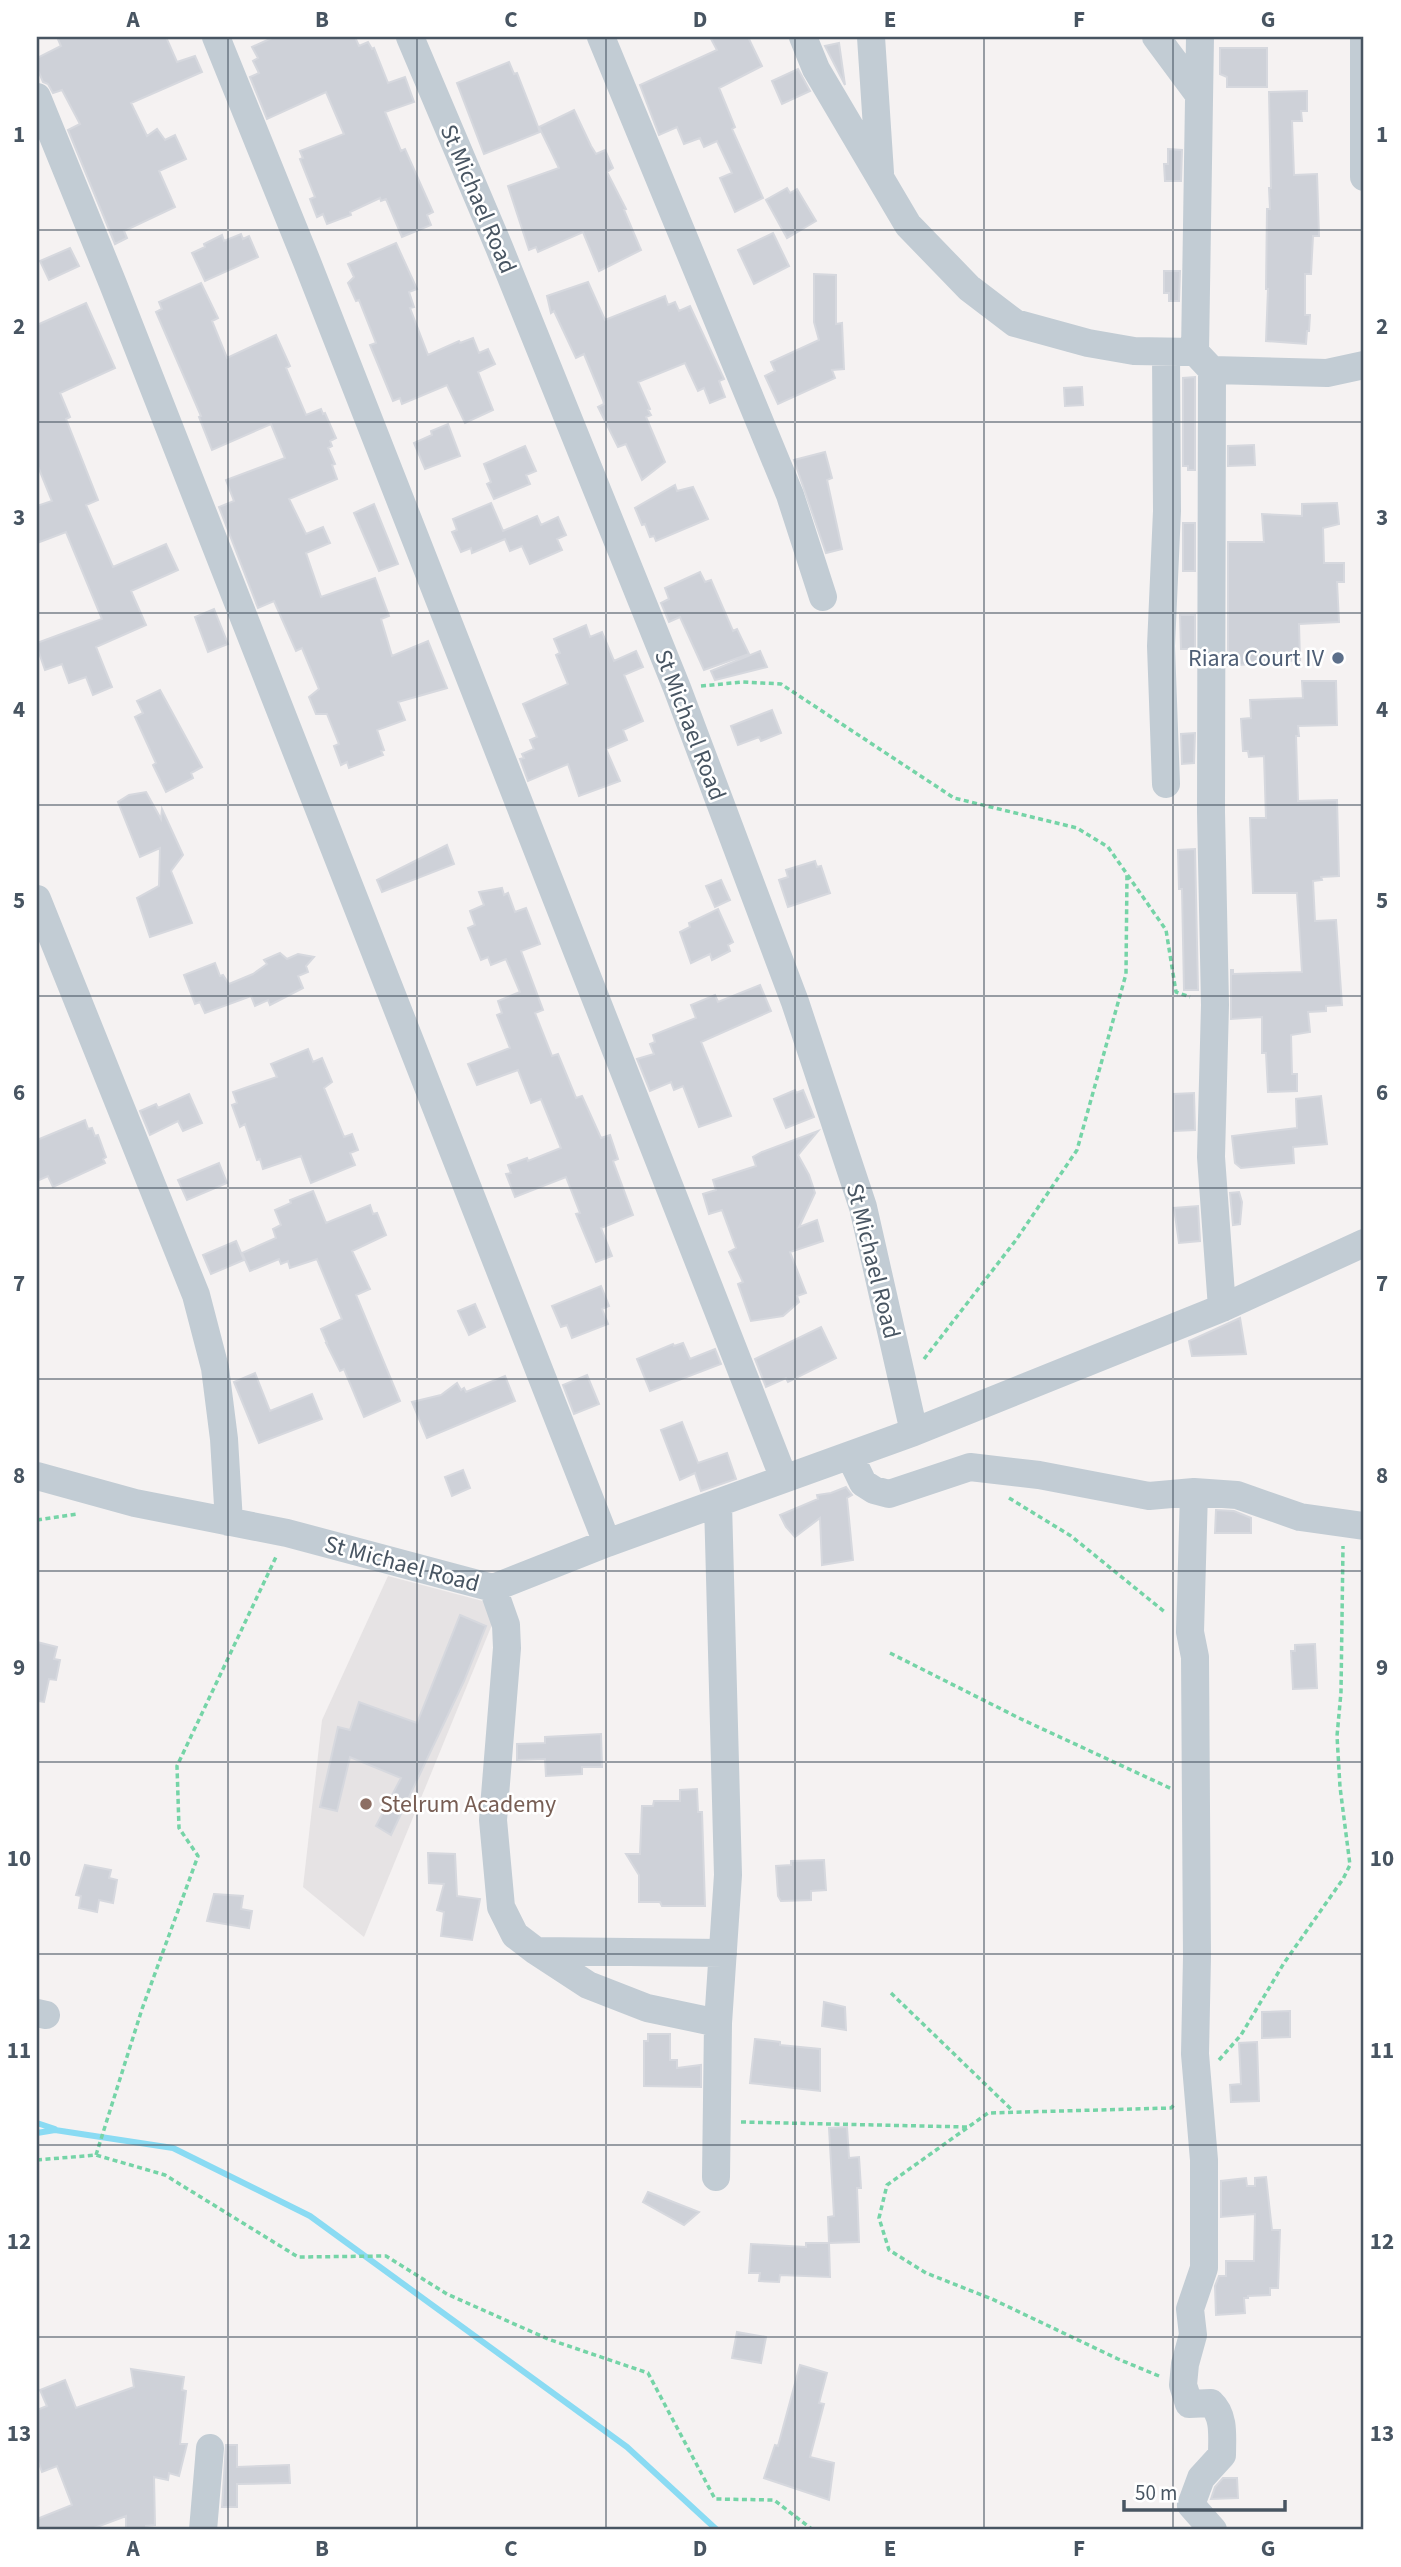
<svg xmlns="http://www.w3.org/2000/svg" width="1401" height="2567" viewBox="0 0 1401 2567" font-family="'Source Sans 3',sans-serif">
<style>
.education{fill:#e6e3e4}
.lines{fill:none;stroke-linecap:round;stroke-linejoin:round}
.stream{stroke:#8adbf3;stroke-width:6}
.building{fill:#ced1d8;stroke:#d6d8de;stroke-width:2}
.path{stroke:#75d4a7;stroke-width:3.5;stroke-dasharray:5 3.5;stroke-linecap:butt}
.minor{stroke:#c2ccd4;stroke-width:28}
.grid{fill:none;stroke:#485562;stroke-width:2;stroke-opacity:0.55}
.service-dot{fill:#5c6f8a;stroke:#fff;stroke-width:2.5}
.education-dot{fill:#8d6e63;stroke:#fff;stroke-width:2.5}
.labels{text-anchor:middle;dominant-baseline:central;stroke-width:5;stroke-linejoin:round;paint-order:stroke}
.street-label{font-size:24px;fill:#485562;stroke:#fff}
.service-label{font-size:24px;fill:#4e5e75;stroke:#fff;text-anchor:end}
.education-label{font-size:24px;fill:#785e54;stroke:#fff;text-anchor:start}
.neatline{fill:none;stroke:#485562;stroke-width:2.5}
.grid-label{font-size:23px;text-anchor:middle;font-weight:bold;fill:#485562}
</style>
<rect width="100%" height="100%" fill="#f5f2f2"/>
<path class="education" d="M388 1576 494 1604 496 1615 364 1937 303 1887 322 1720Z"/>
<g class="lines">
<path class="stream" d="M37 2123 55 2129
M37 2133 55 2130 173 2148 310 2216 627 2447 717 2530"/>
</g>
<path class="building" d="M57 37H166L177 62 195 56 202 72 131 103 147 136 157 129 165 140 175 135 186 159 159 171 175 207 124 231 127 238 115 244 68 130 80 124 62 90 53 93 48 84 43 82 37 68V58L61 46Z
M274 37H355L359 46 368 42 372 49 374 48 388 83 405 77 414 102 385 112 401 151 405 149 433 212 427 215 431 225 402 237 386 199 381 201 380 198 350 212 351 215 327 224 323 214 317 217 310 199 315 197 300 159 303 158 300 151 344 134 326 92 267 119 250 77 259 73 253 61 258 58 252 47Z
M710 37H748L762 66 719 88 735 127 732 129 763 198 735 212 720 178 732 173 717 141 704 147 700 138 684 144 677 127 659 135 640 85 717 50Z
M839 43 845 85 825 46Z
M1220 48H1267V87H1227V77L1220 74Z
M509 62 514 74 517 73 540 132 484 154 457 83Z
M798 69 810 91 782 104 772 81Z
M1307 91V111H1301L1302 121H1292L1294 175 1317 174 1319 236H1313L1311 274H1305V315H1310L1309 331H1307L1306 344 1266 341 1268 289H1266L1267 209H1270L1269 188H1271L1269 92Z
M574 110 591 146 596 154 605 150 613 168 607 172 626 209 624 210 641 250 599 271 583 232 538 252 536 247 529 250 508 186 559 168 539 127Z
M1168 149 1182 150 1181 181H1165L1164 164H1168Z
M787 188 790 193 797 189 816 221 787 238 766 200Z
M773 233 789 266 754 284 738 250Z
M241 234 243 239 249 236 258 257 205 281 192 253 205 247 204 244 222 235 224 241Z
M396 243 417 289 409 292 414 307 410 308 428 355 459 341 460 343 473 338 479 353 488 349 495 364 478 372 493 410 465 423 447 385 402 404 400 398 393 401 370 345 376 343 359 300 356 301 348 283 354 277 348 264Z
M70 248 79 266 49 280 40 261Z
M1164 271H1180L1179 301H1169V293H1164Z
M814 274 836 275V324L842 323 844 369 832 370 835 378 778 404 765 376 775 371 771 362 819 340 814 322Z
M588 282 605 320 665 296 668 305 675 302 679 311 690 306 724 379 719 381 725 397 710 403 704 388 698 391 685 363 638 382 650 409 648 410 651 415 646 417 665 462 642 480 626 444 618 447 598 407 604 404 603 400 584 354 576 358 554 311 551 313 547 296Z
M201 283 218 318 212 321 227 358 276 335 290 366 286 368 306 415 321 409 323 414 325 413 336 438 330 441 332 446 328 448 335 464 332 465 337 479 289 499 306 534 323 527 330 543 306 553 321 597 375 578 389 616 381 619 392 656 428 641 447 688 398 702 405 720 377 730 384 750 381 751 383 755 349 768 347 762 341 765 334 746 339 744 327 714H316L309 697 319 689 302 648 296 651 274 601 258 608 219 507 234 501 226 480 285 458 271 424 212 450 199 417 201 416 156 312 162 309 159 302Z
M86 303 115 368 60 393 70 417 66 419 98 500 86 505 113 567 166 544 178 570 131 591 146 625 96 647 112 687 93 695 86 677 69 683 62 664 45 670 37 647V643L102 619 66 532 37 543V506L52 501 37 464V325Z
M1195 377V470H1188V466H1183V378Z
M1082 387 1083 405 1065 406 1064 388Z
M448 424 460 456 425 469 414 443 432 435 431 431Z
M1254 445 1255 465 1228 466V446Z
M525 446 536 471 526 475 530 484 494 499 487 484 491 482 484 464Z
M825 452 832 478 827 480 842 549 826 553 794 460Z
M675 485 677 491 693 487 708 519 656 541 654 536 650 537 645 524 642 525 635 508Z
M491 503 503 531 537 516 541 525 558 517 566 535 557 539 562 550 530 564 522 546 510 551 505 539 472 553 471 548 461 552 452 532 457 530 453 519Z
M1337 503 1339 524 1323 528 1324 563H1344V582H1337L1339 622 1299 624 1300 660 1228 666V542H1264L1262 514 1302 516V504Z
M374 504 398 564 379 571 354 513Z
M1183 523H1195V571H1183Z
M700 572 705 582 711 580 733 631 737 629 749 654 704 670 680 617 669 622 661 603 669 599 665 588Z
M214 609 228 644 208 652 195 617Z
M1180 615H1195V649H1181Z
M586 625 590 637 602 632 614 661 636 651 643 667 624 675 643 721 623 730 627 740 606 749 620 781 579 796 568 764 528 781 520 759 524 758 522 754 534 749 530 740 537 737 523 704 568 684 556 655 560 653 554 639Z
M760 651 767 667 715 680 711 671Z
M1302 681H1336L1337 725 1298 726 1299 736H1296L1298 801 1337 800 1339 876 1321 877 1322 880 1313 881 1315 921 1336 920 1342 1005 1326 1006V1011L1308 1012 1310 1032 1291 1035 1292 1074H1297V1091L1268 1092 1266 1053H1262V1017L1231 1019V970H1233V974L1302 972 1297 893H1253L1250 818H1266L1264 756 1249 757 1248 751H1243L1241 719 1251 718 1250 700 1303 698Z
M160 690 202 767 191 773 193 778 166 792 153 765 156 763 135 717 143 713 137 701Z
M772 710 781 733 761 741 759 737 738 745 731 726Z
M1195 733 1194 763 1182 764 1181 734Z
M146 792 161 819 162 809 183 855 171 871 192 923 150 937 137 898 159 886 160 848 140 857 118 802 129 795Z
M447 845 454 864 382 892 377 880Z
M1195 849 1198 990H1184L1182 889H1179L1178 850Z
M815 861 817 867 821 866 830 893 788 907 779 880 788 877 786 870Z
M721 880 730 900 715 907 706 886Z
M502 888 504 895 508 893 515 912 526 908 540 944 521 951 543 1010 535 1013 552 1056 558 1054 576 1098 582 1096 601 1138 610 1135 618 1159 613 1161 633 1215 601 1228 612 1256 596 1262 576 1214 580 1213 566 1177 515 1197 506 1174 511 1173 508 1165 527 1158 528 1161 561 1148 541 1099 531 1103 518 1070 477 1085 468 1064 510 1048 497 1015 502 1013 498 1001 520 992 506 959 491 965 488 957 481 960 468 928 475 925 470 911 484 905 479 892Z
M718 909 733 942 728 945 730 951 712 960 710 954 691 963 680 932 690 927 689 923Z
M280 953 287 959 298 954 314 957 306 966 308 972 298 976 303 988 270 1005 268 1000 255 1006 251 996 205 1013 200 1002 195 1004 184 975 215 963 220 976 223 975 229 984 253 974 267 964 264 960Z
M760 985 771 1011 701 1042 731 1116 699 1127 683 1086 674 1090 671 1082 650 1091 637 1059 654 1054 650 1044 655 1042 653 1035 696 1018 691 1005 715 995 718 1002Z
M308 1049 313 1062 322 1058 332 1082 324 1088 344 1137 352 1134 358 1150 350 1153 355 1165 311 1183 301 1156 263 1169 260 1159 257 1160 245 1124 240 1127 232 1105 237 1103 233 1092 277 1077 271 1064Z
M795 1090 796 1093 803 1090 814 1117 786 1128 774 1099Z
M1194 1093 1195 1130 1174 1131V1094Z
M189 1094 202 1123 183 1131 178 1121 150 1135 140 1111 156 1104 158 1108Z
M1321 1096 1327 1144 1293 1147 1294 1163 1241 1168 1235 1163 1232 1136 1297 1128 1296 1099Z
M85 1120 88 1129 92 1128 95 1136 98 1135 106 1157 103 1159 105 1163 53 1187 48 1176 37 1181V1140Z
M818 1131 798 1155 809 1175 815 1193 799 1227 817 1220 823 1241 790 1252 806 1293 797 1296 799 1302 783 1316 751 1321 738 1284 743 1282 729 1252 736 1248 722 1210 709 1214 703 1194 716 1190 713 1180 756 1166 753 1157 762 1152Z
M219 1163 227 1183 187 1200 178 1180Z
M313 1191 326 1223 370 1205 373 1214 377 1213 386 1235 352 1251 370 1289 356 1295 400 1401 364 1417 344 1369 340 1371 326 1343H327L321 1329 342 1319 317 1259 290 1268 288 1261 281 1264 279 1259 250 1271 242 1253 276 1238 273 1229 281 1225 275 1210 291 1203 290 1200Z
M1239 1192 1242 1202 1240 1224 1233 1225 1230 1193Z
M1198 1206 1200 1241 1179 1243 1174 1208Z
M236 1241 244 1260 211 1274 203 1255Z
M601 1286 609 1306 602 1309 608 1324 572 1338 567 1325 561 1327 552 1306Z
M475 1304 485 1327 469 1335 458 1311Z
M1240 1318 1246 1354 1192 1356 1189 1341Z
M821 1327 836 1358 788 1382 786 1378 766 1387 755 1359Z
M683 1343 690 1359 715 1349 721 1364 650 1391 637 1359 673 1344 674 1346Z
M255 1373 270 1411 312 1394 322 1419 259 1443 234 1382Z
M587 1375 599 1404 574 1414 563 1385Z
M505 1376 515 1401 427 1438 412 1402 441 1395 457 1383 461 1390 464 1388 466 1392Z
M682 1422 698 1463 727 1453 736 1479 701 1491 695 1473 680 1480 661 1430Z
M463 1470 470 1488 452 1496 445 1477Z
M846 1487 852 1495 847 1498 853 1560 822 1565 820 1518 795 1537 786 1527 780 1515 818 1499 817 1495 831 1493Z
M1216 1510 1234 1511 1251 1518V1533H1215Z
M460 1615 486 1626 464 1681 391 1835 376 1826 401 1778 350 1757 337 1811 320 1807 338 1727 350 1730 359 1702 417 1723Z
M37 1642 57 1647 54 1659 60 1660 56 1680 49 1679 44 1702 37 1701Z
M1315 1644 1317 1688 1293 1689 1291 1651H1295V1645Z
M601 1734 602 1767H582V1774L546 1776 545 1759 517 1760V1744L545 1743V1737Z
M697 1789 698 1812H702L705 1906H662L660 1902H639V1875L626 1854H640L642 1806H653L654 1801H680V1790Z
M428 1853 455 1854 457 1896 480 1899 472 1940 441 1936 444 1912 437 1910 444 1884 429 1883Z
M824 1860 826 1890 811 1891V1900L781 1901 778 1896 776 1866 791 1865V1861Z
M85 1865 111 1870 109 1878 117 1880 113 1903 99 1900 97 1912 79 1908 81 1896 76 1895Z
M214 1894 243 1896 241 1909 252 1911 249 1928 207 1921Z
M824 2002 845 2007 846 2030 822 2026Z
M1290 2011V2037L1262 2038V2012Z
M648 2034H670V2060H677V2068L701 2065V2087L644 2086V2041H648Z
M755 2039 780 2042V2045L820 2049V2091L750 2083Z
M1257 2042 1259 2101 1231 2102 1230 2085 1241 2084 1239 2043Z
M847 2127 849 2158 859 2157 861 2188H857L859 2242 829 2243 830 2277 780 2275 779 2282 759 2281 760 2273H749L751 2244 806 2247V2243H829L828 2217 834 2216 829 2128Z
M1266 2177 1272 2230H1280L1278 2288H1270V2295L1248 2296V2298H1244L1245 2313 1216 2315 1215 2286 1219 2276H1226V2261H1254L1255 2214 1221 2217V2181L1246 2178 1247 2186H1255V2178Z
M648 2192 699 2212 684 2225 643 2202Z
M737 2332 766 2337 761 2363 732 2358Z
M800 2365 827 2373 819 2403 824 2404 810 2457 834 2463 829 2500 764 2478 775 2445 778 2446Z
M131 2369 184 2377 182 2390 186 2391 180 2444H187L179 2476 169 2473 168 2480 154 2477 155 2525 146 2526V2530H126V2516L89 2530H37V2519L72 2505 57 2466 42 2472 37 2458V2410L47 2406 40 2390 65 2380 76 2408 134 2387Z
M226 2445H237V2467L289 2465 290 2483 237 2484V2507H222Z
M1223 2478H1237L1238 2498 1211 2499 1215 2487Z"/>
<g class="lines">
<path class="path" d="M701 686 743 682 781 684 954 798 1077 828 1108 847 1166 930 1176 992 1190 997
M924 1359 1016 1240 1077 1150 1126 974 1127 874
M1009 1498 1071 1536 1166 1613
M37 1520 78 1514
M890 1653 1021 1719 1172 1789
M891 1993 1013 2111
M1219 2060 1241 2035 1284 1963 1343 1879 1350 1865 1340 1787 1337 1736 1341 1692 1343 1546
M741 2122 967 2127
M96 2155 142 2009 198 1856 179 1828 177 1766 276 1557
M37 2160 96 2155 165 2175 298 2257 386 2256 447 2294 548 2339 648 2373 715 2499 774 2500 813 2530
M1159 2376 1118 2359 992 2299 926 2273 889 2250 879 2218 887 2185 988 2113 1171 2108 1174 2105"/>
<path class="minor" d="M216 37 307 262 784 1479
M601 37 790 495 823 597
M803 37 816 69 908 225 969 288 1015 323 1088 343 1134 351 1195 352 1212 370 1327 373 1364 365
M871 37 880 173
M1156 37 1199 95
M1364 37V177
M37 97 113 284 607 1543
M1195 352 1200 37
M1166 353 1167 511 1161 646 1166 784
M1212 370 1211 812 1215 1005 1211 1157 1222 1308
M37 899 196 1295 215 1368 224 1439 229 1522
M914 1432 1222 1308 1364 1243
M850 1456 863 1483 874 1490 889 1494 970 1467 1039 1475 1149 1496 1194 1492 1190 1632 1195 1657 1197 1957 1195 2054 1204 2160V2268L1190 2309 1193 2335 1185 2364 1183 2385 1189 2404 1211 2403C1225 2416 1222 2437 1222 2455L1201 2478 1191 2505 1213 2530
M37 1476 135 1503 287 1533 493 1588 607 1543 914 1432 863 1207 795 1002 677 688 499 247 410 37
M1194 1492 1237 1495 1300 1517 1364 1526
M493 1588 506 1625 507 1648 493 1820 501 1907 515 1935 536 1951 588 1985 647 2008 718 2023
M536 1951 723 1953
M37 2013 46 2015
M716 2177 718 2023 728 1875 718 1503
M203 2530 210 2448"/>
</g>
<path class="grid" d="M228 37V2530M417 37V2530M606 37V2530M795 37V2530M984 37V2530M1173 37V2530M37 230H1364M37 422H1364M37 613H1364M37 805H1364M37 996H1364M37 1188H1364M37 1379H1364M37 1571H1364M37 1762H1364M37 1954H1364M37 2145H1364M37 2337H1364"/>
<circle class="service-dot" cx="1338" cy="658" r="7"/>
<circle class="education-dot" cx="366" cy="1804" r="7"/>
<g class="labels">
<g class="street-label">
<text transform="translate(478 199) rotate(67)">St Michael Road</text>
<text transform="translate(690 725) rotate(69)">St Michael Road</text>
<text transform="translate(873 1261) rotate(76)">St Michael Road</text>
<text transform="translate(402 1564) rotate(15)">St Michael Road</text>
</g>
<g class="service-label">
<text x="1324" y="658">Riara Court IV</text>
</g>
<g class="education-label">
<text x="380" y="1804">Stelrum Academy</text>
</g>
</g>
<rect width="1401" height="2567" fill="none" stroke="#ffffff" stroke-width="77"/>
<path d="M1124 2500v10h161v-10" fill="none" stroke="#485562" stroke-width="3.5"/>
<text x="1135" y="2500" font-size="21" fill="#485562" stroke="#ffffff" stroke-width="5" paint-order="stroke">50 m</text>
<rect x="38" y="38" width="1324" height="2490" class="neatline"/>
<g class="grid-label">
<text x="133" y="27">A</text>
<text x="322" y="27">B</text>
<text x="511" y="27">C</text>
<text x="700" y="27">D</text>
<text x="890" y="27">E</text>
<text x="1079" y="27">F</text>
<text x="1268" y="27">G</text>
<text x="19" y="142">1</text>
<text x="1382" y="142">1</text>
<text x="19" y="334">2</text>
<text x="1382" y="334">2</text>
<text x="19" y="525">3</text>
<text x="1382" y="525">3</text>
<text x="19" y="717">4</text>
<text x="1382" y="717">4</text>
<text x="19" y="908">5</text>
<text x="1382" y="908">5</text>
<text x="19" y="1100">6</text>
<text x="1382" y="1100">6</text>
<text x="19" y="1291">7</text>
<text x="1382" y="1291">7</text>
<text x="19" y="1483">8</text>
<text x="1382" y="1483">8</text>
<text x="19" y="1675">9</text>
<text x="1382" y="1675">9</text>
<text x="19" y="1866">10</text>
<text x="1382" y="1866">10</text>
<text x="19" y="2058">11</text>
<text x="1382" y="2058">11</text>
<text x="19" y="2249">12</text>
<text x="1382" y="2249">12</text>
<text x="19" y="2441">13</text>
<text x="1382" y="2441">13</text>
<text x="133" y="2556">A</text>
<text x="322" y="2556">B</text>
<text x="511" y="2556">C</text>
<text x="700" y="2556">D</text>
<text x="890" y="2556">E</text>
<text x="1079" y="2556">F</text>
<text x="1268" y="2556">G</text>
</g>
</svg>
